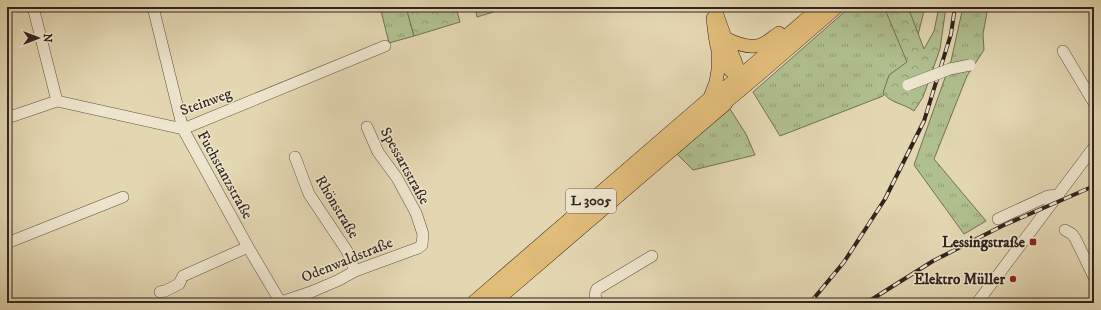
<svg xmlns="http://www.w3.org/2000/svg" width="1101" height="310" viewBox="0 0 1101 310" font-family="'IM FELL DW Pica',serif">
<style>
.grass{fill:url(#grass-tufts);stroke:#707256}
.forest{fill:url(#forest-crowns);stroke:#707256}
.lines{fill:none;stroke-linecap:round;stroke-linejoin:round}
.minor-casing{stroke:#5d5243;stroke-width:12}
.major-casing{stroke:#30251e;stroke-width:14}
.highway-casing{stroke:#30251e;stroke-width:16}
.minor{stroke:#ede5cd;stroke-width:11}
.major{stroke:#e2bc79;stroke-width:13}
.highway{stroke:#e2bc79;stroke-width:15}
.rail-casing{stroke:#30251e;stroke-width:4}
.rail{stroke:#ede5cd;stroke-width:2.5;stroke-dasharray:8;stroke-linecap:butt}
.minor-bridge-casing{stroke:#5d5243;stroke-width:12;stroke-linecap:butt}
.minor-bridge{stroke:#ede5cd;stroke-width:11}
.poi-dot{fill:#8f2418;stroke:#ede5cd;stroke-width:1.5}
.labels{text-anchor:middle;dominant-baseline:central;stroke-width:3;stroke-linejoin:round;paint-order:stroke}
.shield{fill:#ede5cd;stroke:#695f52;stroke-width:1}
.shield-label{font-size:14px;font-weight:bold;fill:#30251e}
.street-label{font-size:15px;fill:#30251e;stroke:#ede5cd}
.poi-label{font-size:15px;font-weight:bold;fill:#30251e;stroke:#ede5cd;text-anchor:end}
</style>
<defs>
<pattern id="grass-tufts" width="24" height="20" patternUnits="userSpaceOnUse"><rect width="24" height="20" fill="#b0bf8e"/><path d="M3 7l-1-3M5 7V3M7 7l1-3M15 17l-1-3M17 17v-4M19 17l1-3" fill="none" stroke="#909b73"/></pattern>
<pattern id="forest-crowns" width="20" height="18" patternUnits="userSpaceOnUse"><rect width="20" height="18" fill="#b0bf8e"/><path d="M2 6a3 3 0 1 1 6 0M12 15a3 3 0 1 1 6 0" fill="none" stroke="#909b73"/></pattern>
</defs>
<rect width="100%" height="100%" fill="#e3d7b2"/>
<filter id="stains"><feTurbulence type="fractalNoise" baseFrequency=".005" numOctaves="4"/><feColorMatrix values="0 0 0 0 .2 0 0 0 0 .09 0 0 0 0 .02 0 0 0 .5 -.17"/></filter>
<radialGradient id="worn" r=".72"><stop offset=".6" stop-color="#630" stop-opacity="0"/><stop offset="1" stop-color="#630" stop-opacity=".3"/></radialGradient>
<path class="grass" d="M380 7H406L414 36 389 43Z
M475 7H510L477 17Z
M850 7H925L915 47 906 76 895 81 883 96 780 136 753 92Z
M963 7H988L983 34 984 50 967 76 934 159 986 221 964 234 914 165 951 61Z
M730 109 746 134 755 155 693 170 677 154Z"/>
<path class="forest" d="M406 7H456L460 22 414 36Z
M884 7H908L924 49 934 31 939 7H946L940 49 927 86 923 97 914 111C903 103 892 104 883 93L889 75 907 62Z"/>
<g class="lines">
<g class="minor-casing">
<path id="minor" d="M33 7 57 101
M153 7 183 129 248 247 281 303
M1063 51 1094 103
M7 118 57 101 183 129 385 46
M295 157 309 194 347 251 355 271
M998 219 1048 196 1059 195
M1065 230 1072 234 1075 238 1094 277
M7 243 123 197
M160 292 165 291 179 284 183 276 248 247
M281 302 311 292 339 280 355 271 418 248 422 245 423 234 416 213 397 178 378 152 367 127
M598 303C595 297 594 295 597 289L652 256
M977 303 1094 147"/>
</g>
<g class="major-casing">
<path id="major" d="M714 7C718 17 721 27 725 37 730 52 741 67 738 83
M713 18C715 36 716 59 731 71 735 73 738 76 742 77
M725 38C735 43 749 49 760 45 767 43 773 37 779 33
M709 100 739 77 820 7
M709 100 716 82 718 70V52
M725 103 756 77 837 7"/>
</g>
<g class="highway-casing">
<path id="highway" d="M474 303 709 100
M492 303 725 103"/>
</g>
<use href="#minor" class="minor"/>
<use href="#major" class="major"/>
<use href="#highway" class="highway"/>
<g class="rail-casing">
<path id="rail" d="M810 303 844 262 885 199 924 121 951 34 955 7
M866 303 933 261 1002 226 1094 186"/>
</g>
<use href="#rail" class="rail"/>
<g class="minor-bridge-casing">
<path id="minor-bridge" d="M908 85 950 69 970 65"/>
</g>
<use href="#minor-bridge" class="minor-bridge"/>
</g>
<g class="poi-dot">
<rect x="1029" y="238" width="8" height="8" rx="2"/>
<circle cx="1013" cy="279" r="4"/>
</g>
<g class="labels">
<rect class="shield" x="566" y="189" width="50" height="24" rx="3"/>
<g class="shield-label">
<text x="591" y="201">L 3005</text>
</g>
<g class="street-label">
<text transform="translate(206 102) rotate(-20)">Steinweg</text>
<text transform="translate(405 166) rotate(61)">Spessartstraße</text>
<text transform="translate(225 175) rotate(61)">Fuchstanzstraße</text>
<text transform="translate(337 207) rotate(59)">Rhönstraße</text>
<text transform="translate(347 260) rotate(-22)">Odenwaldstraße</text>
</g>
<g class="poi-label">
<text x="1025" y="242">Lessingstraße</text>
<text x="1005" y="279">Elektro Müller</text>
</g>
</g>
<rect width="1101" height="310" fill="none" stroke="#e3d7b2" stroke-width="24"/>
<rect x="8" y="8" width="1085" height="294" fill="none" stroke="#30251e" stroke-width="2"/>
<rect x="12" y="12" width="1077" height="286" fill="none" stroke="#30251e"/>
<g transform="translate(38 38) rotate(90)" stroke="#ede5cd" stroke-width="3" paint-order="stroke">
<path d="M0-3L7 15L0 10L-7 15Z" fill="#30251e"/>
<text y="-6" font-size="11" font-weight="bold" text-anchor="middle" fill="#30251e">N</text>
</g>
<rect width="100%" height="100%" filter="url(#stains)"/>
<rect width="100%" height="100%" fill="url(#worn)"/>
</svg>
